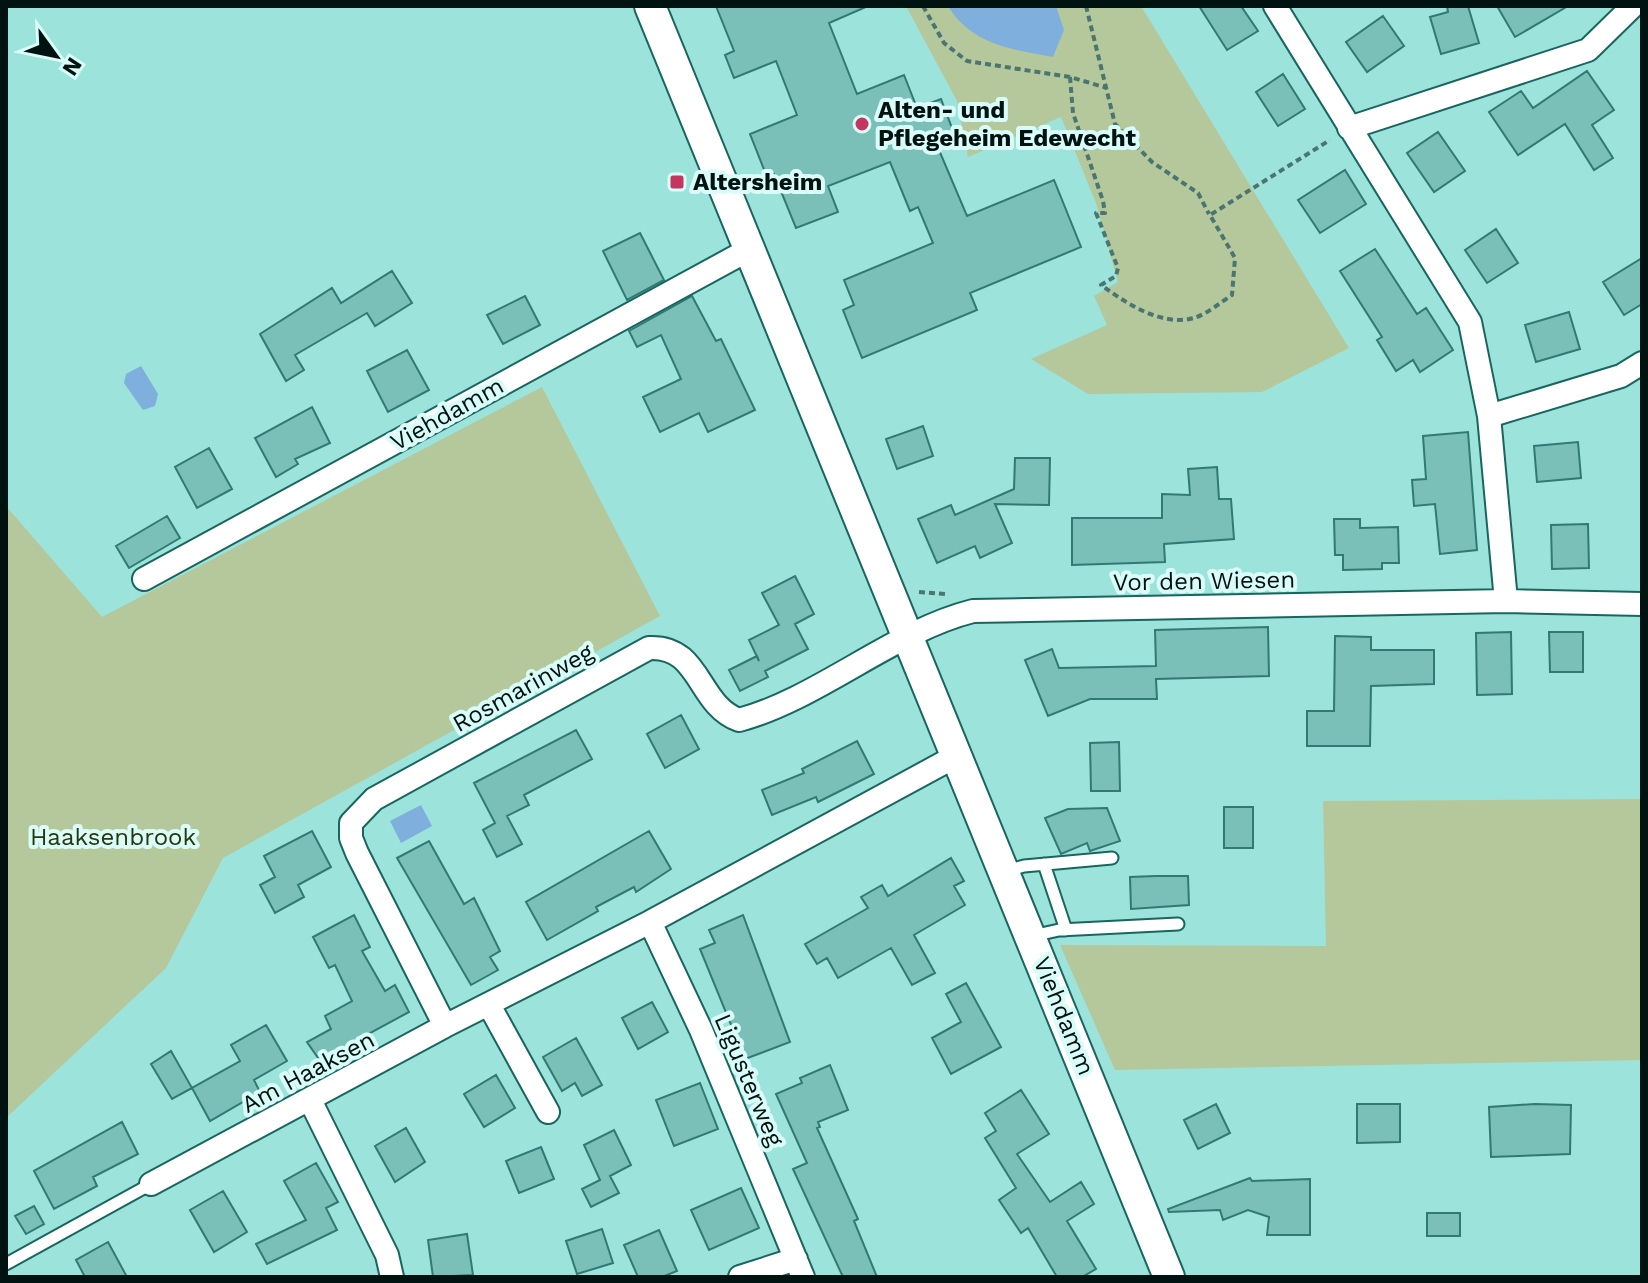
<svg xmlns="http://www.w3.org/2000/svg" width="1648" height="1283" viewBox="0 0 1648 1283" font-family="'Work Sans',sans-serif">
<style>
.green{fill:#b4c89c}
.water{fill:#7eafdd}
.building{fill:#7ac0b8;stroke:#317973;stroke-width:2}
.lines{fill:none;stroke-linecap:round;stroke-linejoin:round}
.lane-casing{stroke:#19655f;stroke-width:15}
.street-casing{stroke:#19655f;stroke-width:26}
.secondary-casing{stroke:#19655f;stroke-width:34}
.path{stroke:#4a7571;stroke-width:4;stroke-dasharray:6 4;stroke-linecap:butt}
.lane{stroke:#fff;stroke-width:11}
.street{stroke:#fff;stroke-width:22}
.secondary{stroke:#fff;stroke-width:30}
.poi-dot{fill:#c43660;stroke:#dafcf8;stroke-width:3}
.labels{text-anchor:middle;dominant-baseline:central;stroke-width:8;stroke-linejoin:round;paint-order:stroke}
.poi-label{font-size:24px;font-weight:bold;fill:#001311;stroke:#dafcf8;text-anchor:start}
.street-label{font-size:24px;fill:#001311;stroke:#dafcf8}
.park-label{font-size:24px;fill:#28380c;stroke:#dafcf8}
</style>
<rect width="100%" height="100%" fill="#9ce3db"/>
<path class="green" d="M906 6H1141L1349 348 1262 392 1088 394 1031 359 1107 325 1094 296 1118 282 1096 203 1061 117 968 157 957 101Z
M542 387 660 616 223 858 166 968 6 1118V506L102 617Z
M1642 799V1060L1115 1070 1060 945 1326 946 1323 801Z"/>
<path class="water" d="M948 6H1056L1064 30 1053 57C1011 49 972 45 948 6Z
M141 366 158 394 155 406 143 410 124 383 126 374Z
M421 805 432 826 401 843 390 821Z"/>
<path class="building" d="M716 6H868L829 23 857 94 904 75 917 108 941 99 955 136 936 143 967 216 1054 180 1081 247 970 293 977 310 862 358 843 310 854 305 844 280 933 243 918 207 910 211 890 162 828 186 838 212 796 228 774 174 767 177 750 134 797 115 776 61 734 78 725 55 734 51Z
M1199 6H1241L1258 31 1227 50Z
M1447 6H1468L1479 43 1441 54 1430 17 1448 12Z
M1497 6H1568L1515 37Z
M1383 16 1404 46 1367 72 1346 42Z
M1587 71 1614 110 1592 125 1613 158 1594 170 1565 124 1518 155 1489 112 1521 91 1533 108Z
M1283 74 1305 109 1278 126 1256 92Z
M1438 132 1465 171 1434 192 1407 153Z
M1345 170 1366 204 1320 233 1298 200Z
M1496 229 1518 263 1487 283 1465 250Z
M640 233 664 280 627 300 603 251Z
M1375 249 1417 314 1426 308 1453 350 1420 372 1413 360 1396 371 1377 340 1382 337 1340 271Z
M1642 258V304L1624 315 1603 282Z
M392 271 412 303 375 326 367 313 295 355 304 370 286 381 260 334 332 288 341 303Z
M525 296 540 325 503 344 487 315Z
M692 296 716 341 721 339 755 410 708 432 699 413 660 432 643 397 681 379 661 335 637 347 629 331Z
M1569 312 1580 349 1536 362 1525 325Z
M407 350 429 390 388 412 367 371Z
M312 407 330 443 295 459 298 464 276 477 255 438Z
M923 426 933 456 897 469 886 439Z
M1468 432 1477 550 1440 554 1435 504 1414 506 1412 480 1426 479 1423 436Z
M1578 442 1581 478 1537 482 1534 446Z
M209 448 232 489 197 508 175 467Z
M1015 458H1050L1049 505 995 504 1012 543 980 558 975 546 937 563 918 519 951 505 955 515 1014 489Z
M1217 467 1219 499H1231L1234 539 1164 544 1165 562 1072 565V518H1162V494L1190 495 1188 469Z
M167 516 180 538 129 568 116 546Z
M1334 519H1360V528L1398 527 1399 563H1382V569L1343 570V555H1335Z
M1588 524 1589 568 1552 569 1551 525Z
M795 576 814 614 795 624 808 649 765 671 768 677 740 691 729 670 757 656 759 661 749 640 779 625 762 593Z
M1268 627 1269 676 1156 679 1157 699H1090L1048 716 1025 660 1052 649 1059 668 1156 666 1155 630Z
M1511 632 1512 694 1477 695 1476 633Z
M1549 632H1583V672H1550Z
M1335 636 1371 637V650H1434V684L1371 686 1370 746H1307V711H1334Z
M681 715 699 749 665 768 647 734Z
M576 730 592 759 524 795 529 805 507 816 522 844 497 857 483 830 495 823 474 783Z
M857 741 874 774 818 802 816 797 772 815 762 790 804 773 802 769Z
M1119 742 1120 791H1091L1090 743Z
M1224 807H1253V848H1224Z
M1107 808 1120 841 1090 851 1087 843 1061 854 1045 818 1068 809Z
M312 831 331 867 298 885 304 897 275 913 260 885 275 877 264 856Z
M649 831 671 869 636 892 634 887 596 907 598 911 547 940 526 902Z
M429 841 464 904 474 898 500 951 490 957 498 970 471 985 397 858Z
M951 858 964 881 954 886 965 905 914 935 935 973 912 985 891 948 838 978 827 958 817 964 805 944 868 908 861 897 882 885 888 896Z
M1156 876H1188L1189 905 1131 909 1130 877Z
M354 915 370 947 362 951 385 991 395 985 409 1012 370 1033 323 1065 307 1042 331 1029 325 1016 352 1001 335 965 329 968 313 937Z
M743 915 790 1042 745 1059 700 949 715 943 709 930Z
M966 983 1001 1047 951 1074 932 1038 961 1022 946 994Z
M652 1002 668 1032 638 1049 622 1018Z
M266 1025 287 1061 254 1080 260 1092 210 1121 192 1088 240 1061 231 1045Z
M576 1038 602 1085 582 1096 575 1083 562 1091 543 1057Z
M171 1051 192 1088 172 1099 151 1064Z
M830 1065 848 1110 818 1122 820 1127 817 1128 858 1219 854 1221 877 1277H843L793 1169 807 1163 776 1094 802 1083 800 1078Z
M496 1075 515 1108 484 1127 464 1094Z
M700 1083 718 1129 674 1146 656 1100Z
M1021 1090 1049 1134 1017 1154 1050 1202 1081 1182 1094 1204 1067 1221 1096 1269 1082 1277H1057L1028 1228 1021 1233 999 1200 1016 1188 985 1138 996 1131 985 1113Z
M1216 1104 1230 1133 1198 1149 1184 1120Z
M1357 1104H1400V1142L1357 1143Z
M1535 1104 1571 1105 1570 1154 1491 1157 1489 1107Z
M122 1122 138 1154 93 1177 97 1186 54 1209 34 1171Z
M406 1128 425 1162 395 1182 375 1146Z
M614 1130 631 1165 610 1176 619 1193 591 1207 582 1189 600 1180 584 1145Z
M541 1147 554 1179 519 1193 506 1161Z
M316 1163 338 1202 326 1208 337 1230 267 1264 256 1244 306 1220 284 1181Z
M1250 1178 1252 1181 1310 1179V1235H1267L1269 1217 1248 1210 1223 1220 1220 1210 1169 1212 1168 1209Z
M741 1188 759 1228 709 1250 691 1210Z
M223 1191 247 1232 214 1252 190 1210Z
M34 1206 44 1224 26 1234 15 1216Z
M1427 1213H1460V1236H1427Z
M602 1229 613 1263 577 1274 566 1241Z
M659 1230 677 1271 662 1277H638L624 1245Z
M467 1234 473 1275 433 1277 428 1240Z
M108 1242 127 1277H85L76 1260Z"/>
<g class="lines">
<g class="lane-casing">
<path id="lane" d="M1044 864 1066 930
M1006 871 1024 866 1112 858
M1032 936 1059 930 1178 924
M6 1264 151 1184"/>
</g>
<g class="street-casing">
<path id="street" d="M1349 128 1588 50 1633 6
M1489 416 1621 376 1642 363
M144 579 750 249
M1506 601 1642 604
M650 922 701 1030 803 1277
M489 1005 548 1112
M445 1026 357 853 351 838V823L374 799 649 648C701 645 697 705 739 720 818 699 893 631 973 611L1506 601 1489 416 1470 322 1275 6
M310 1100 387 1255 392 1277
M151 1184 445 1026 650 922 958 755
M740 1277 796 1259"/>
</g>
<g class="secondary-casing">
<path id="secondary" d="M650 6 1169 1277"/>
</g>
<path class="path" d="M923 6 944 43 967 61 1070 77 1107 88
M1086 6 1115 124 1152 162 1198 193 1209 214
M1070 77 1073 113 1103 201 1105 213H1096L1118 268 1116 276 1101 285C1126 303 1161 327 1194 318 1207 314 1221 302 1232 295L1235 258 1210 215 1330 140
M919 592 945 594"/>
<use href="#lane" class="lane"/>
<use href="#street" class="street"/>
<use href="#secondary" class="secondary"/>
</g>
<g class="poi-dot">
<circle cx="862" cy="124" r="8"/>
<rect x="669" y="174" width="16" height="16" rx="4"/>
</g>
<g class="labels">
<g class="poi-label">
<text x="878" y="110">Alten- und<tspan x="878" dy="28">Pflegeheim Edewecht</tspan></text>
<text x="693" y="182">Altersheim</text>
</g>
<g class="street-label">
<text transform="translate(447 414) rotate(-29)">Viehdamm</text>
<text transform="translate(1204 581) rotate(-1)">Vor den Wiesen</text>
<text transform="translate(523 688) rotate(-29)">Rosmarinweg</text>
<text transform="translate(1064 1016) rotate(68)">Viehdamm</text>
<text transform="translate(308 1072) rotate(-28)">Am Haaksen</text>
<text transform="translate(749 1080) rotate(67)">Ligusterweg</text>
</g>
<g class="park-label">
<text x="113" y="837">Haaksenbrook</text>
</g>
</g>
<rect width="1648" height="1283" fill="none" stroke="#001311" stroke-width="16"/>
<g transform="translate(56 56) rotate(123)" stroke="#dafcf8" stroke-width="6" paint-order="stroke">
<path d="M0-6L14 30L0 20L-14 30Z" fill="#001311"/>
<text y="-12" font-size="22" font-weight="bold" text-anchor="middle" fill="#001311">N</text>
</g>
</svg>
